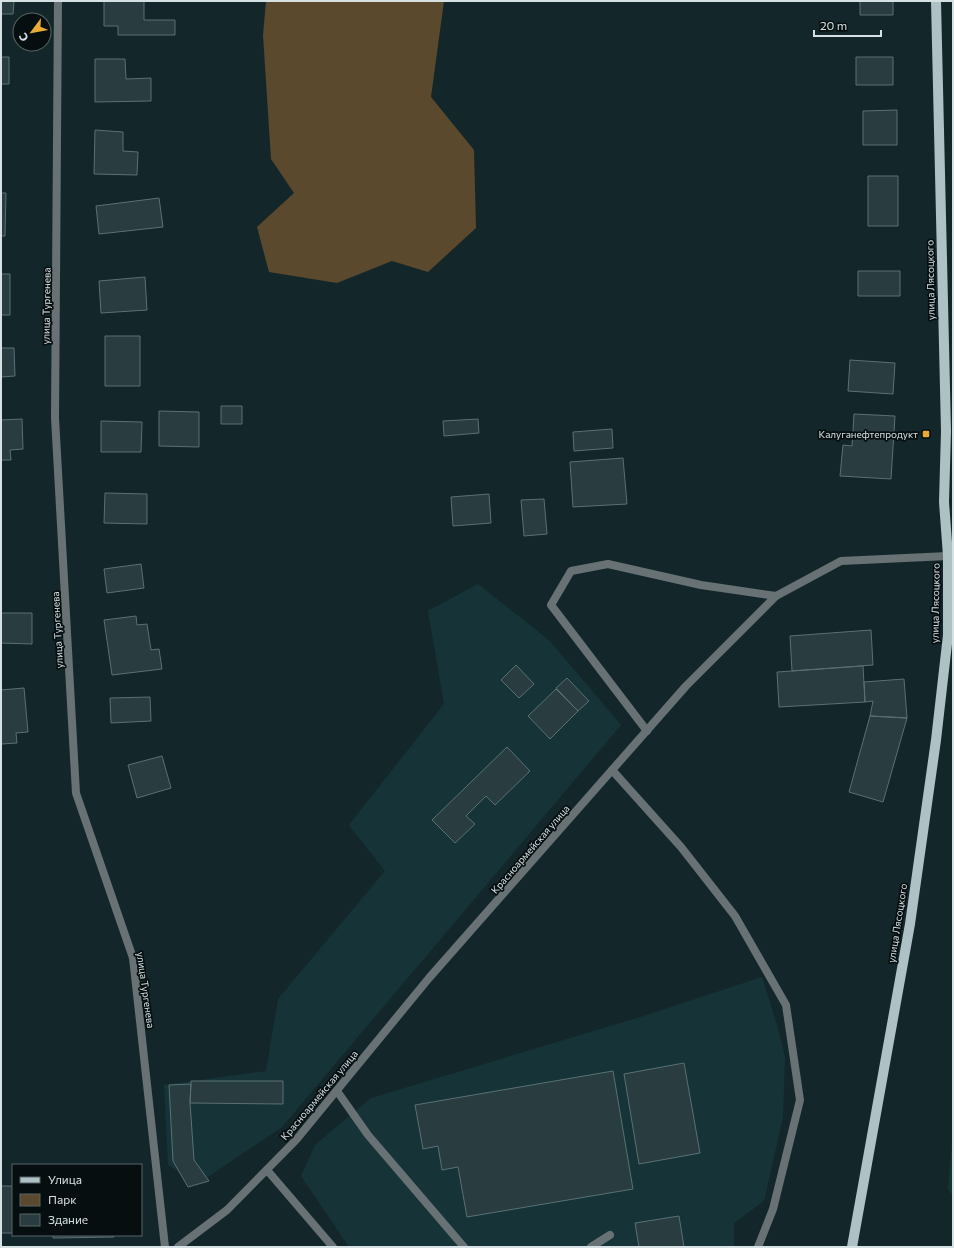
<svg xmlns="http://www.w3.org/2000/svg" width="954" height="1248" viewBox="0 0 954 1248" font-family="Commissioner,sans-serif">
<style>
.built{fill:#163438}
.green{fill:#5a492c}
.building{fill:#293d40;stroke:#5a7074}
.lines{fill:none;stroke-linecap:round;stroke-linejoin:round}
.service{stroke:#687274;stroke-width:8}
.minor{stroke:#687274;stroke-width:8}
.tertiary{stroke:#687274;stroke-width:8}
.primary{stroke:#aec2c5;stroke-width:10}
.poi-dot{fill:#e8ab37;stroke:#060e10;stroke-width:1.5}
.labels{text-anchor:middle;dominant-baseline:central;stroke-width:3.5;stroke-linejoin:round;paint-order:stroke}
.street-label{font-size:10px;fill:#d5e1e3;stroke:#060e10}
.poi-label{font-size:10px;fill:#d5e1e3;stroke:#060e10;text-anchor:end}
</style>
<rect width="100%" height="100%" fill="#13272a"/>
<path class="built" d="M478 584 549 640 621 725 282 1127 199 1183 168 1165 164 1085 266 1071 278 999 385 871 349 825 444 704 428 611Z
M762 977 777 1025 785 1057 783 1117 764 1201 734 1223V1247H349L301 1176 315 1145 371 1098 647 1015Z
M953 1132V1196L948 1189Z"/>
<path class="green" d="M266 1H444L431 97 474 150 476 228 428 272 392 261 337 283 269 272 257 227 294 193 271 159 263 35Z"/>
<path class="building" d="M1 1H14L13 14H1Z
M104 1H144V20H175V35H118V26H104Z
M860 1H893V15H860Z
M1 57H9V84H1Z
M856 57H893V85H856Z
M95 59H125L126 79 151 78V101L95 102Z
M897 110V145H863V111Z
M95 130 123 132V151L138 152 137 175 94 174Z
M868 176H898V226H868Z
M1 193H6L5 236H1Z
M159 198 163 227 99 234 96 206Z
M858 271H900V296H858Z
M1 274H10V315H1Z
M145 277 147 310 101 313 99 281Z
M105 336H140V386H105Z
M1 348H14L15 376 1 377Z
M850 360 895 363 893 394 848 391Z
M221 406H242V424H221Z
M159 411 199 412V447L159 446Z
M854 414 895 416 891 479 840 476 843 445 852 446Z
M22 419 23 449 10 450 11 460H1V420Z
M478 419 479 433 444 436 443 421Z
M101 421 142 422 141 452H101Z
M612 429 613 448 574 451 573 432Z
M623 458 627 504 573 507 570 462Z
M105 493 147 494V524L104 523Z
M489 494 491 523 453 526 451 497Z
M544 499 547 534 524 536 521 500Z
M141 564 144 588 107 593 104 569Z
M1 613H32V644L1 643Z
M136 616 137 625 147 624 151 650 159 649 162 669 112 675 104 620Z
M871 630 873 665 792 671 790 636Z
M516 665 534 684 519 698 501 680Z
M863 666 865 702 779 707 777 672Z
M567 678 589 701 578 711 556 688Z
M904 679 907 718 870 716 873 701 865 702 864 682Z
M24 688 28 732 16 733 17 743 1 744V690Z
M556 689 578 711 550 739 528 716Z
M150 697 151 721 111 723 110 698Z
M870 716 907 718 883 802 849 792Z
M507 747 530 771 495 805 486 796 466 816 475 824 455 843 432 820Z
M162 756 171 788 137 798 128 765Z
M684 1063 700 1153 639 1164 624 1074Z
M613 1071 633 1189 467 1217 458 1167 442 1170 438 1146 423 1149 415 1105Z
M191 1081H283V1104L190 1103Z
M191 1084 190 1103 194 1160 209 1181 188 1187 173 1161 169 1085Z
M1 1186H13V1233H1Z
M679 1216 684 1247H639L635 1223Z
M53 1235H114V1237L53 1238Z"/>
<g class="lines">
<path class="service" d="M647 731 551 605 571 571 608 564 701 585 776 596
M612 770 681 847 735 916 786 1005 800 1100 773 1209 758 1247
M337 1091 368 1135 464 1247
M267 1170 333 1247
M591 1247 610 1235"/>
<path class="minor" d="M58 1 55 418 76 793 133 958 165 1247"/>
<path class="tertiary" d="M178 1247 227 1210 296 1140 429 978 686 686 776 596 841 561 948 556"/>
<path class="primary" d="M852 1247 910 924 936 740 948 635V556L944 502 946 431 936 1"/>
</g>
<rect class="poi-dot" x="922" y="430" width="8" height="8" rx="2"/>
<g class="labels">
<g class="street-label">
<text transform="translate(930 280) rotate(-91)">улица Лясоцкого</text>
<text transform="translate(46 306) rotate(-89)">улица Тургенева</text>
<text transform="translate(935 603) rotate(-89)">улица Лясоцкого</text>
<text transform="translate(57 630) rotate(-93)">улица Тургенева</text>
<text transform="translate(530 849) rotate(-49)">Красноармейская улица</text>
<text transform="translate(897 923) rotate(-81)">улица Лясоцкого</text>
<text transform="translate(146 990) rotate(82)">улица Тургенева</text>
<text transform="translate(319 1095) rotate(-50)">Красноармейская улица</text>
</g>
<g class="poi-label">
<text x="918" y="434">Калуганефтепродукт</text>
</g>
</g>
<rect width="954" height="1248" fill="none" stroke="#d5e1e3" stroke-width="4"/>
<rect x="12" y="1164" width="130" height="72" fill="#060e10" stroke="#596264"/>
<rect x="20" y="1177" width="20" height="6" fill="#aec2c5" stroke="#596264"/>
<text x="48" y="1184" font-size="12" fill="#d5e1e3">Улица</text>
<rect x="20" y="1194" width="20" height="12" fill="#5a492c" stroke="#596264"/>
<text x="48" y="1204" font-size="12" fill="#d5e1e3">Парк</text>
<rect x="20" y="1214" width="20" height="12" fill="#293d40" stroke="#596264"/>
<text x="48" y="1224" font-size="12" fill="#d5e1e3">Здание</text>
<g transform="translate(32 32) rotate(238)"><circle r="19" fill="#060e10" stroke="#596264"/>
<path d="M0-3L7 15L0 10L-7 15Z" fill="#e8ab37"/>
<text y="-6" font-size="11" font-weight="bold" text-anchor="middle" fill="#d5e1e3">С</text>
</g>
<path d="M814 30v6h67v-6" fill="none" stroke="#d5e1e3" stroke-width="2"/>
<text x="820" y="30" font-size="12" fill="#d5e1e3" stroke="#060e10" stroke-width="3" paint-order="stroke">20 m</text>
</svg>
